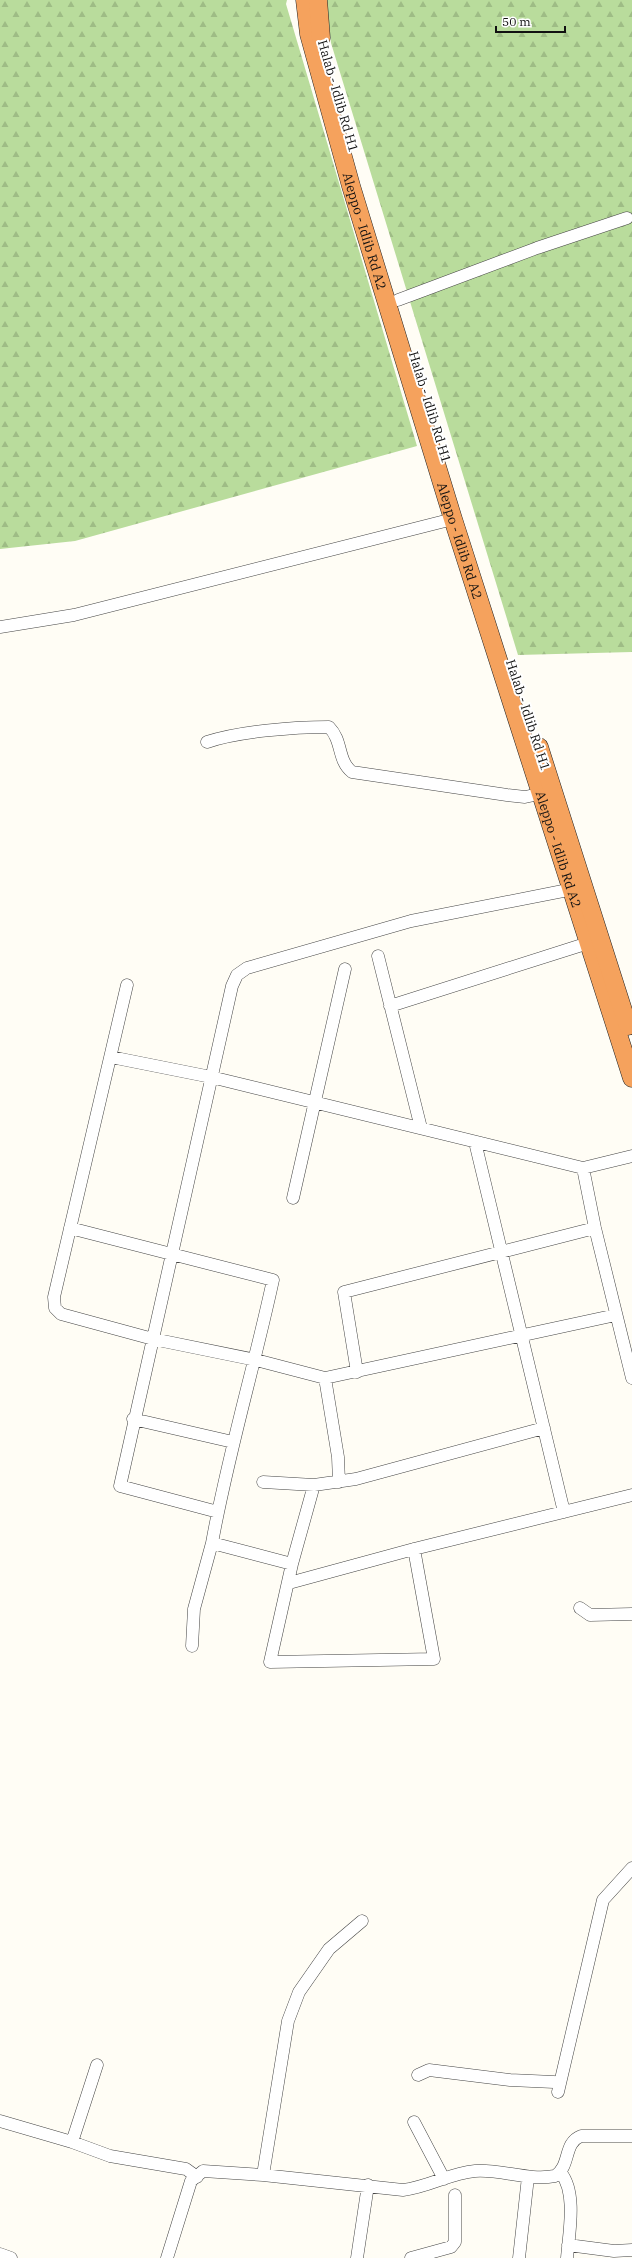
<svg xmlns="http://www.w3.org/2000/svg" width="632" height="2258" viewBox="0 0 632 2258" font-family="'IBM Plex Serif',serif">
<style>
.forest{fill:url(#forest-firs)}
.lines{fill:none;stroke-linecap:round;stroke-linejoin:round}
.minor-casing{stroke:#444;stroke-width:13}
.highway-casing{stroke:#222;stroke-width:19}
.minor{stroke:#fff;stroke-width:12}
.highway{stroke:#f5a25d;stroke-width:18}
.labels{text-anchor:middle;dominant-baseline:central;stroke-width:4;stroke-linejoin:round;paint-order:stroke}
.street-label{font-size:13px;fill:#111;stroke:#fff}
</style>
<defs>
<pattern id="forest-firs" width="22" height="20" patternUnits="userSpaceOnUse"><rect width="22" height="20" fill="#b9dc9c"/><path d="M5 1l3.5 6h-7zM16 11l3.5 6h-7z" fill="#9ebc85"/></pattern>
</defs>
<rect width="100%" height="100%" fill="#fffdf5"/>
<path class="forest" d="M0 0H287L286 4 417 446 75 541 0 549Z
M326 0H632V652L518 655 331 43Z"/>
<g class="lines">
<g class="minor-casing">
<path id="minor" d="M398 300 537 248 627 218
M0 627 74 615 453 519
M207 742C240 731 295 727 329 727 343 741 337 760 352 772L507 795 525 797 548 792
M378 956 421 1128
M127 985 54 1297 55 1308 61 1314 153 1339 256 1360 325 1378 616 1315
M390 1006 582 945
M111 1057 211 1077 583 1168 632 1156
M475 1142 564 1512
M583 1168 595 1228 632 1378
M293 1198 345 969
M70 1228 273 1280C254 1368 228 1454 212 1543L292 1564
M357 1372 344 1292 595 1228
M325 1378 338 1457 339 1482
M133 1419 233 1442
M263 1482 314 1485 356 1479 544 1428
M314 1485 292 1564 270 1662 434 1659 414 1549
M218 1512 120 1486 232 986 237 975 247 968 411 921 563 891
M289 1583 414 1549 632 1495
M580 1608 590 1615 632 1614
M192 1646 194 1609 212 1543
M97 2065 72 2142 110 2156 186 2169 197 2177
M418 2075 429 2070 510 2080 554 2082
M558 2092 603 1900 632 1868
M0 2121 72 2142
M414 2122 444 2179
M561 2173C577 2193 569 2233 567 2258
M263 2175 288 2021 299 1992 329 1949 362 1921
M568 2245 614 2251 632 2250
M0 2254 11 2258
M167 2258 191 2181 203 2171 263 2175 403 2190C429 2187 450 2173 475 2171 502 2169 528 2181 555 2176 571 2166 563 2143 581 2136H632
M357 2258 368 2185
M411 2258 451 2247 455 2242V2195
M519 2258 528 2177"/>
</g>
<g class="highway-casing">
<g id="highway">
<path id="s1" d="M305 0 309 34 351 186 453 519 632 1078"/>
<path d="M318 0 321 38"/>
<path d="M539 747 628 1026"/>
</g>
</g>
<use href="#minor" class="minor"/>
<use href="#highway" class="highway"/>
</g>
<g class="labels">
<g class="street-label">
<text transform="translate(338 96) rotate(74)">Halab - Idlib Rd H1</text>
<text stroke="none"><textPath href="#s1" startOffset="239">Aleppo - Idlib Rd A2</textPath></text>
<text transform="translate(430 407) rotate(73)">Halab - Idlib Rd H1</text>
<text stroke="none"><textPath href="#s1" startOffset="563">Aleppo - Idlib Rd A2</textPath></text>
<text transform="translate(528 715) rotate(72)">Halab - Idlib Rd H1</text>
<text stroke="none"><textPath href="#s1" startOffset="887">Aleppo - Idlib Rd A2</textPath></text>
</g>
</g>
<path d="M496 26v6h69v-6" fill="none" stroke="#111111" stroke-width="2"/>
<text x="502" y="26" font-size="12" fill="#111111" stroke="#ffffff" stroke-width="3" paint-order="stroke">50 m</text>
</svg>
